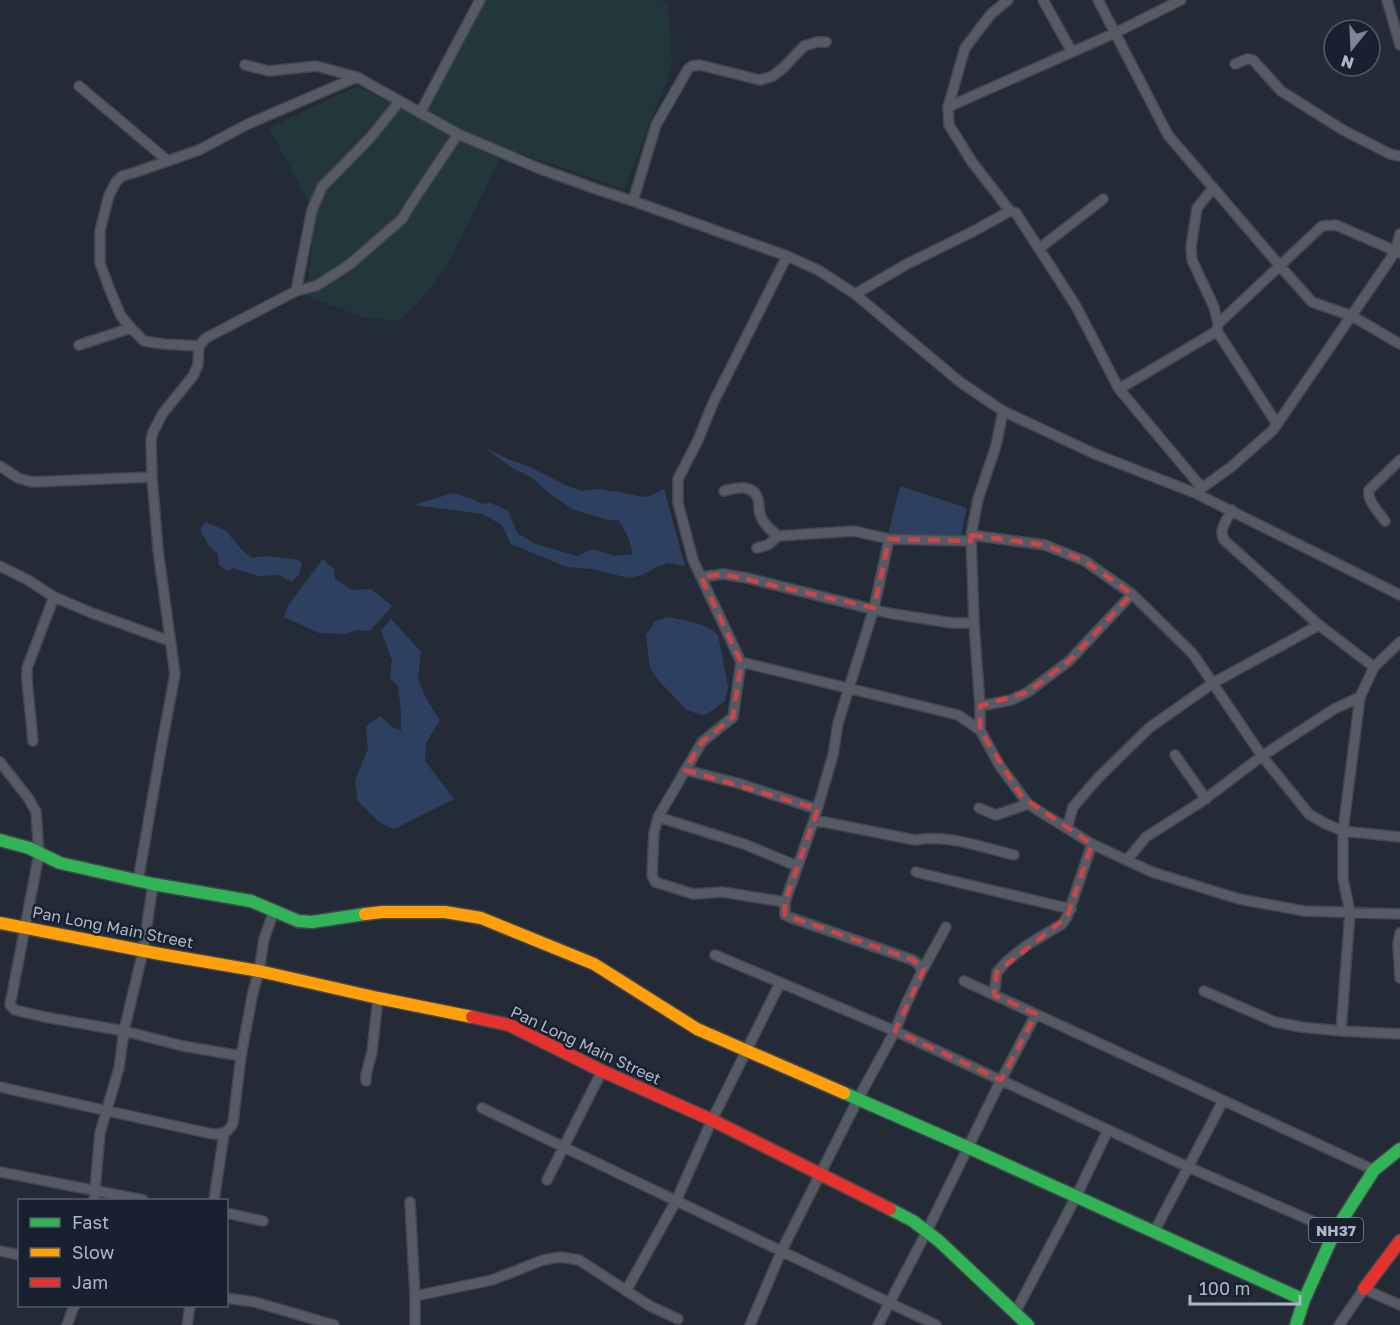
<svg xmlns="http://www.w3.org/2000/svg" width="1400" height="1325" viewBox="0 0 1400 1325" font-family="'Golos Text',sans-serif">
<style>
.green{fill:#22363c}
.water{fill:#2e405f}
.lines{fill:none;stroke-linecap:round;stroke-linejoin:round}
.street-casing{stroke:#42464e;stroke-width:12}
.fast-casing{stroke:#42464e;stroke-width:15}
.slow-casing{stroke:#42464e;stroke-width:15}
.jam-casing{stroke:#42464e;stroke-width:15}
.street{stroke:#565a64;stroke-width:9}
.fast{stroke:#30b455;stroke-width:12}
.slow{stroke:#ff9f0a;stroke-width:12}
.jam{stroke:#e5322d;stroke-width:12}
.marked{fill:none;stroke:#ce4548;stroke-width:4.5;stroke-dasharray:12 8;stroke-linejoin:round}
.labels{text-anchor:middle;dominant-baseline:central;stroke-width:5;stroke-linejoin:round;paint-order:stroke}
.shield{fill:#182130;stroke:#818a9a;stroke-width:1.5}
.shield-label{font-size:15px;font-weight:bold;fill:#aeb7c8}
.street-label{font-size:16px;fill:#aeb7c8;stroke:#182130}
</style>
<rect width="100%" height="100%" fill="#252b36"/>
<path class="green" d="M481 0H660L668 4 672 67 624 189 505 148 446 268 419 302 398 321 362 317 307 296 315 214 269 128 357 86 420 119Z"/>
<path class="water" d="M484 447 508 459 530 467 567 486 582 491 598 489 619 492 643 497 650 496 664 489 685 566 668 563 657 567 642 575 628 578 593 569 567 567 511 544 502 525 483 514 414 505 453 493 469 498 482 504 491 503 508 511 518 534 536 544 577 556 593 549 615 556 633 554 628 537 619 520H608L574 510 551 495 531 477 512 468Z
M900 486 967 508 961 535H888Z
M205 522 225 530 243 551 251 558 266 556 299 560 302 564 299 574 292 582 279 575 258 576 234 568 228 571 219 565 218 554 209 546 200 530Z
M323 559 334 569 335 579 352 590 371 589 392 606 370 631 356 630 346 634 319 633 284 617 289 604Z
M668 617C684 621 706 622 718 635L728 687 725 701 707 714 701 715 687 710 658 680 650 668 646 635 655 621Z
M391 619 421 652 418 680 427 700 440 720 426 743 425 761 454 799 394 829 379 822 358 801 355 780 368 749 366 726 380 716 393 728 401 730V712L398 686 390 678 392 660 381 631Z"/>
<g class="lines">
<g class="street-casing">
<path id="street" d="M1008 0 991 14 965 48 948 107 949 125 972 162 1010 211
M1043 0 1072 52
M1098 0 1168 135 1280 266 1312 302 1352 316 1400 344
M1387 0 1400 45
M1235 64 1247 59 1253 60 1281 91 1343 130 1390 154 1400 156
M245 65 269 71 316 66 357 77 458 134 538 168 593 188 633 201 787 256 818 270 855 294 960 382 1003 411 1095 454 1195 493 1400 595
M79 86 168 161
M948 107 1115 33 1181 0
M420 113 480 0
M1213 188 1197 208 1191 247 1192 260 1214 307 1218 324 1217 331 1277 424
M633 201 656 125 688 69 692 66 700 65 760 80 773 76 784 67 804 46 817 42H826
M1040 248 1103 199
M296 291 312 210 322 187 370 138 399 102
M855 294 909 263 972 232 1010 211 1016 213 1076 306 1119 389 1202 488
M1218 324 1322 226 1336 225 1400 253
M79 345 131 328
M199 346 163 344 144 341 131 328 121 316 109 288 100 263V231L109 195 116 182 122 176 136 172 199 150 248 124 357 77
M1119 389 1217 331
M0 466 18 478 32 482 152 477
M1199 490 1231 467 1273 430 1389 261 1395 251 1400 234
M724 491C736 488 753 483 758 499 760 504 758 509 760 514 763 524 771 530 778 536L854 531 889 539 971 541
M1232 510C1227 520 1218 530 1224 540L1319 625 1374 667
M1385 521C1379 512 1367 501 1369 490L1400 460
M971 535 1045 545 1085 561 1132 594 1193 654 1262 756 1309 814 1324 823 1343 831 1400 837
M757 548 768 545 778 536
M0 566 28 580 54 597 92 613 170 641
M701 577 723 574 747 578 888 613 952 623H974
M741 662 958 715 980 730 1000 766 1028 804 1092 844 1152 872 1239 899 1304 911 1400 914
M980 706 1011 700 1028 692 1069 661 1132 594
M980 730V706L974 623 971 535 978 499 996 446 1003 411
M33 741 27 680V668L54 597
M1175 755 1206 799
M0 762 29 799 36 812 39 854 10 1005 15 1010 45 1017 124 1031 183 1046 241 1056
M685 770 737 783 817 809
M979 808 996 815 1028 804
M658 817 744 844 797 866
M814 820 915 840C948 834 981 847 1014 855
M1067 828 1073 807 1098 778 1149 728 1213 683 1319 625
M1127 860 1146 837 1201 802 1262 756 1334 709 1360 697
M916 872 944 879 1071 909
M138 881 161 749 175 674 158 550 152 477 151 440 153 432 163 413 193 376 198 365 199 346 206 338 296 291 316 286 349 265 402 219 411 204 458 134
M785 902 722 892 693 894 655 882 652 875 654 833 658 817 702 742 733 717 741 662 693 560 678 503V479L698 440 713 403 787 256
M1400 933 1398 944 1400 978
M715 955 895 1031 1188 1167 1335 1231
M922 971 946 927
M964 981 1374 1170
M1204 991 1275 1022 1301 1027 1341 1031 1400 1034
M994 995 997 972 1006 962 1027 945 1062 924 1067 917 1092 844
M1341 1031 1350 912 1343 879V831L1360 697 1374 667 1400 642
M366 1081V1075L372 1052 378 998
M0 1087 212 1134C223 1134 228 1133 233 1123L241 1056 253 992 259 971 264 939 274 911
M482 1108 936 1325
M0 1172 143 1200
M547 1180 602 1071
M94 1200 100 1133 119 1068 124 1031 143 951 153 884
M214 1200 224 1134
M410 1202 415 1296V1325
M226 1213 263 1221
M1154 1232 1223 1101
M0 1251 20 1255
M626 1291 676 1201 712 1120 780 983
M415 1296 492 1280 543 1260 560 1257 579 1260 650 1306 678 1319
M226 1298 255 1302 334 1325
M1015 1313 1076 1197 1108 1130
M67 1325 74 1306
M187 1325 190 1306
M750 1325 782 1250 858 1099 895 1031 906 1004 922 971 918 964 913 960 789 917 785 915V902L814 820 833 755 838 723 874 608 889 539
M878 1325 927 1231 1001 1080 1036 1014
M1339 1325 1364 1289 1400 1305"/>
</g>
<g class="fast-casing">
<path id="fast" d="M0 840 29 848 60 863 153 884 251 901 298 921 312 922 365 914
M844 1093 967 1147 1304 1300
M890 1209 913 1221 939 1241 1028 1325
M1296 1325 1304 1300 1335 1231 1374 1170 1400 1149"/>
</g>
<g class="slow-casing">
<path id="slow" d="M365 914 382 912H445L481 918 594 964 697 1029 844 1093
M0 923 160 954 259 971 378 998 472 1017"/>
</g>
<g class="jam-casing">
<path id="jam" d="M472 1017 509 1025 602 1071 712 1120 890 1209
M1364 1289 1400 1241"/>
</g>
<use href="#street" class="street"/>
<use href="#fast" class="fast"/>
<use href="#slow" class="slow"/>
<use href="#jam" class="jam"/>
</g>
<path class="marked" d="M971 535 1045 545 1085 561 1132 594 1069 661 1028 692 980 706V730L1022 797 1092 844 1067 917 997 972 994 995 1036 1014 1001 1080 895 1031 924 969 913 960 785 915V902L818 809 685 770 702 742 733 717 741 662 701 577 723 574 874 608 889 539 971 541Z"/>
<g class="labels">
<rect class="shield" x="1309" y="1218" width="54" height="24" rx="4.5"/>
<g class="shield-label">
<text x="1336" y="1230">NH37</text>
</g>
<g class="street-label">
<text transform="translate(113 927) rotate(11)">Pan Long Main Street</text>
<text transform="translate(586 1045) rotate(25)">Pan Long Main Street</text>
</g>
</g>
<rect x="18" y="1199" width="210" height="108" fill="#182130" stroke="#545d6d" stroke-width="1.5"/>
<rect x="30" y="1218" width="30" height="9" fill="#30b455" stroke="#545d6d" stroke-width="1.5"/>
<text x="72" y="1229" font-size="18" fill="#aeb7c8">Fast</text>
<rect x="30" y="1248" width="30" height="9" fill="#ff9f0a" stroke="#545d6d" stroke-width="1.5"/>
<text x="72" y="1259" font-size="18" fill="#aeb7c8">Slow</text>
<rect x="30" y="1278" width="30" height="9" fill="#e5322d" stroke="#545d6d" stroke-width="1.5"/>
<text x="72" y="1289" font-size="18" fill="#aeb7c8">Jam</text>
<g transform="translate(1352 48) rotate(198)"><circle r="28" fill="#182130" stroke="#545d6d" stroke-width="1.5"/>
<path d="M0-4.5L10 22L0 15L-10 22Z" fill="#7e8695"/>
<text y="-9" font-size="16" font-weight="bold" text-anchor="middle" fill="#aeb7c8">N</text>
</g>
<path d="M1190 1295v9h110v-9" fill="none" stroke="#aeb7c8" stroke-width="3"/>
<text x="1199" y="1295" font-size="18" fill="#aeb7c8" stroke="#182130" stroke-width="4.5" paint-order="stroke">100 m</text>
</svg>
